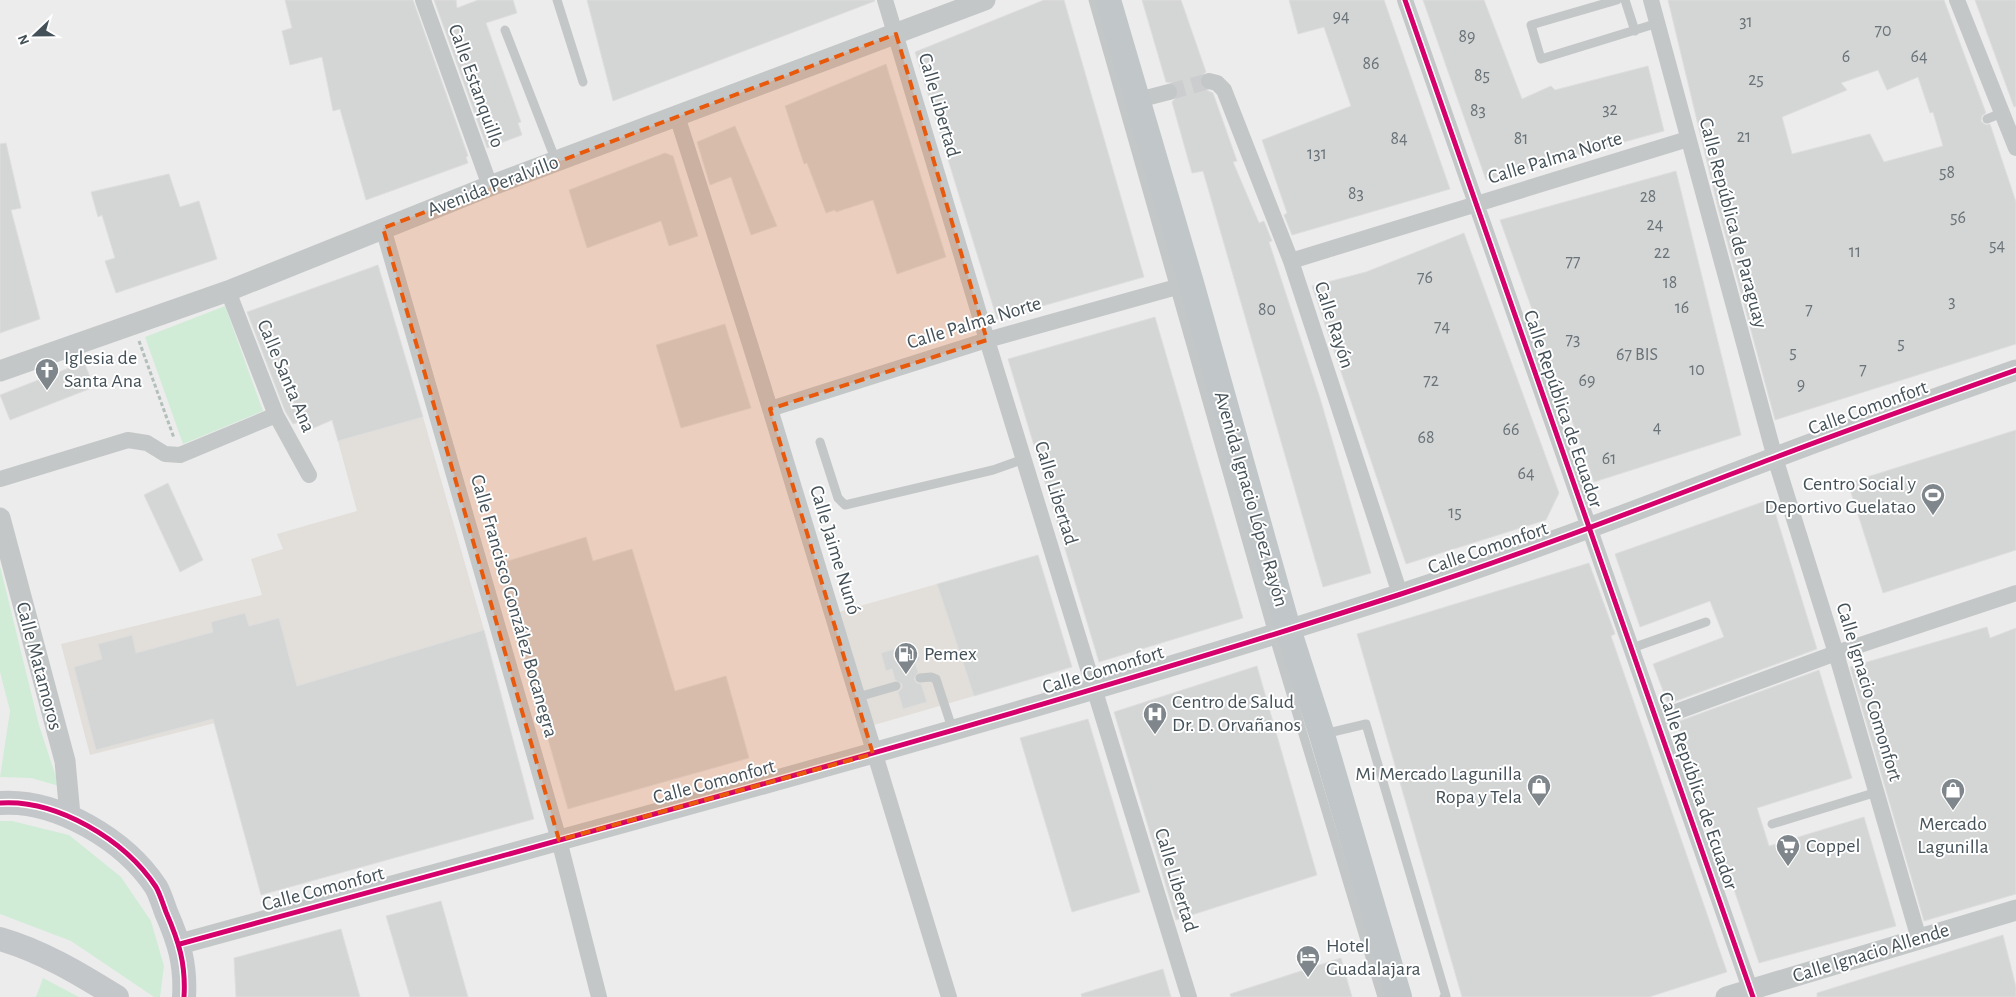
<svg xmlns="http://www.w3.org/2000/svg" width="2016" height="997" viewBox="0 0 2016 997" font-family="'Alegreya Sans',sans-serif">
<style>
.commercial{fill:#e2ded9}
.green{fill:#d0ecd7}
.building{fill:#d4d5d5;stroke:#dededf;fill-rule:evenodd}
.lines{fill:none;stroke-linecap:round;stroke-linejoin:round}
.minor-tunnel{stroke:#cbcdce;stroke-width:16;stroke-dasharray:16 8;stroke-linecap:butt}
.path{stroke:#b3bfba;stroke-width:3;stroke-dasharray:4 2.5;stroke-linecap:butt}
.service{stroke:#c4c7c8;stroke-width:9}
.minor{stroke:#c4c7c8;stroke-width:16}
.tertiary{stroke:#c4c7c8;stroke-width:21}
.secondary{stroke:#c4c7ca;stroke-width:24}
.primary{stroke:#c1c6c8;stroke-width:26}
.cycleway-casing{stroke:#fff;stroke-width:8}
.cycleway{stroke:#d6006c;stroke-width:5}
.marked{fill:#e8590c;fill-opacity:0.2;stroke:#e8590c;stroke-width:4;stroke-dasharray:10 6;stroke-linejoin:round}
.labels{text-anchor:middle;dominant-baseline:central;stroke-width:4;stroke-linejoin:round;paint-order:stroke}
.number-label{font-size:18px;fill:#697378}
.street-label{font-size:20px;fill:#445158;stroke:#fff}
.poi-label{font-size:20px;fill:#445158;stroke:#fff;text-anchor:start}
</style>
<rect width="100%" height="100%" fill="#edecec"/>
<path class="commercial" d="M423 417 484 630 301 685 258 712 90 755 61 644 262 595 251 559 283 549 277 534 357 511 338 441Z
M937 584 974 696 874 725 839 612Z"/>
<path class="green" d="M225 306 263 411 183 444 145 337Z
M0 566 39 725 59 786 31 778 0 777 10 711 0 672Z
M0 821H12L69 835 121 877 151 921 164 966 160 997H154L71 941 0 914Z
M43 978 79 997H36Z"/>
<path class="building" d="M285 0H413L468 156 466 157 468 163 366 200 340 109 333 111 322 57 290 65 282 31 292 28Z
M434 0H456L457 8 478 0H513L517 13 486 23 521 122 518 123 522 135 487 148Z
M587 0H874L875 1 613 101Z
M1044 0H1064L1144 277 997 319 915 52Z
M1142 0H1181L1206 72 1199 78 1200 84 1202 88 1213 93 1237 161 1233 162 1259 223 1264 221 1272 241 1269 242 1320 398 1371 573 1323 587 1203 171 1192 173 1172 102 1178 95V89L1172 83 1166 82Z
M1289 0H1384L1450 189 1292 235 1284 215 1287 213 1262 140 1351 106 1324 27 1298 34Z
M1423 0H1484L1522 99 1551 86 1555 90 1648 66 1664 131 1486 180Z
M1668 0H1944L1986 113 1982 116 1981 121 1986 125 1990 124 2016 202V344L1775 420 1718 208ZM1878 70 1887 90 1918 77 1930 113 1933 112 1943 146 1884 162 1870 134 1792 154 1782 117 1847 90 1841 83Z
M1975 0H2016V106L2014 107Z
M886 64 946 257 897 274 873 200 836 212 835 210 826 213 807 163 804 164 785 106Z
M735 126 777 226 751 235 731 177 710 185 697 142Z
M6 143 21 208 11 210 40 319 0 333V144Z
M665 153 673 156 698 236 669 246 661 221 587 248 569 190Z
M1676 171 1741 435 1594 482 1500 220Z
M169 174 180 207 199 201 217 259 116 293 105 261 115 258 102 215 98 217 91 192Z
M1464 233 1559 493 1546 520 1406 564 1312 286 1366 272Z
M378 265 423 417 338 441 332 420 302 433 299 422 293 424 285 411 247 312Z
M1155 317 1243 618 1099 662 1008 359Z
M725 324 751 408 681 428 656 345Z
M84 362 94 387 10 420 0 395Z
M2016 430V550L1883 593 1848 483Z
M168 483 203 560 180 572 144 495Z
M1771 499 1817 649 1668 704 1653 664 1724 637 1710 601 1640 627 1615 554Z
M586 537 593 561 632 549 675 691 726 676 749 758 568 809 498 564Z
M1038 555 1072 667 974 696 937 584Z
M1589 563 1615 634 1611 636 1727 972 1649 997H1462L1357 634Z
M245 613 249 626 279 618 297 686 484 630 534 819 261 895 213 719 96 750 74 667 102 659 98 644 132 635 136 653 213 632 211 622Z
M1987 627 1990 638 2016 628V894L1924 921 1850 667Z
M914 643 920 660 915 662 918 672 914 679 917 683 921 684 927 702 903 709 898 692 902 688V684L895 680 892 669 886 671 881 653Z
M1257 666 1317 875 1176 920 1114 712Z
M1819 670 1852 778 1757 808 1769 846 1864 817 1896 926 1759 963 1677 722Z
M1088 719 1140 892 1072 912 1020 738Z
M441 901 468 997H410L386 916Z
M341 929 360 997H236L234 958Z
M2003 935 2016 987V997H1817V993Z
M1341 958 1352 997H1231L1230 994Z
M1163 969 1171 997H1082L1081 994Z"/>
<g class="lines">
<path class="minor-tunnel" d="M1169 92 1209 81"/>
<path class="path" d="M139 341 174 438"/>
<path class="service" d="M557 0 583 82
M1093 0 1273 634 1382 997
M1617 0 1531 25 1541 59 1658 23
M1625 0 1635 31
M505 30 556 161
M1987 119 2004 112
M820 442 838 498 845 505 993 470 1024 459
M1632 648 1706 622
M920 678 931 677 936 679 953 731
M858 697 896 686
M1324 734 1366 724 1446 996 1444 997
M1772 824 1877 792"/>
<path class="minor" d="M423 0 490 186
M885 0 987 340 1189 997
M1405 0 1753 997
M1651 0 1775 458 1836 653 1919 939
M1957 0 2016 148
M1209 81 1217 83 1224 90 1291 261 1400 594
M1138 100 1169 92
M677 116C708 214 741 313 771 412 831 607 888 802 949 997
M383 228 559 840 599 997
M1291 261 1688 139
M228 291 276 415 309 475
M770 409 987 340 1191 283
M0 479 128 440 147 443 165 454 180 455 276 415
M1657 719 1836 653 2016 593"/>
<path class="tertiary" d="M0 371 228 291 490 186 985 0
M0 518 65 761 70 815
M180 944C587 832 996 725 1398 595 1524 554 1647 506 1771 459 1852 428 1934 399 2016 370
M1726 997 2016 910"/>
<path class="secondary" d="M0 803C57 799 125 840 156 887 160 894 163 904 166 912 179 942 186 964 184 997
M0 939C42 951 80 974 117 997"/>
<path class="primary" d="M1108 0 1191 283 1288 629 1322 735 1399 997"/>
<g class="cycleway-casing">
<path id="cycleway" d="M1405 0 1753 997
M0 803C57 799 125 840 156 887 160 894 163 904 166 912 179 942 186 964 184 997
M180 944C587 832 996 725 1398 595 1524 554 1647 506 1771 459 1852 428 1934 399 2016 370"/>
</g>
<use href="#cycleway" class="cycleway"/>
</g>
<path class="marked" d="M896 34 987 340 770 409 873 754 559 840 383 228Z"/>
<defs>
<g id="church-pin" transform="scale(1.25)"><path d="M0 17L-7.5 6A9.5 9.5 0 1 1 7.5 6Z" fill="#7f878c" stroke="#fff"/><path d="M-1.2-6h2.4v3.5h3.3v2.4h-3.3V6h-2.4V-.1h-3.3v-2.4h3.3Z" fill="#fff"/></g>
<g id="stadium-pin" transform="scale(1.25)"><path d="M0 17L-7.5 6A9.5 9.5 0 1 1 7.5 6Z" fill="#7f878c" stroke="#fff"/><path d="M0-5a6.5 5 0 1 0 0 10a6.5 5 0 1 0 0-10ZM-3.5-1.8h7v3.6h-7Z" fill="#fff"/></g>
<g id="fuel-pin" transform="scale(1.25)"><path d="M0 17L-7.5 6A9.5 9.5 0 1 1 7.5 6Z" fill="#7f878c" stroke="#fff"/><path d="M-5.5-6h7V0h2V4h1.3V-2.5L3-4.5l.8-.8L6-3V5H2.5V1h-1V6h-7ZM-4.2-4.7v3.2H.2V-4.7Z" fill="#fff"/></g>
<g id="hospital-pin" transform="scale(1.25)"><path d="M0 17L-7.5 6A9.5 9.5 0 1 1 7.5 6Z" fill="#7f878c" stroke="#fff"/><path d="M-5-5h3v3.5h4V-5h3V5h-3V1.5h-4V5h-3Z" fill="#fff"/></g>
<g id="shop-pin" transform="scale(1.25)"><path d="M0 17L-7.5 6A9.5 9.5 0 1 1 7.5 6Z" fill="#7f878c" stroke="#fff"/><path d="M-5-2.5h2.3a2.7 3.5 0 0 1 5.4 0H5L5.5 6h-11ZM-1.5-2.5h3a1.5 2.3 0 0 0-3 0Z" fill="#fff"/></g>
<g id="supermarket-pin" transform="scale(1.25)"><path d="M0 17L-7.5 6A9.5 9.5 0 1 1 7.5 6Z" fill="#7f878c" stroke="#fff"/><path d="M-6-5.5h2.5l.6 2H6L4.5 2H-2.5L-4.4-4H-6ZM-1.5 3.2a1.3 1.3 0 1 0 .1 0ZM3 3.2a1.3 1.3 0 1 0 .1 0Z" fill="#fff"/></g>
<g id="hotel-pin" transform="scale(1.25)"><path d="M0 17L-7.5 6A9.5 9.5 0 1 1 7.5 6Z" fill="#7f878c" stroke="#fff"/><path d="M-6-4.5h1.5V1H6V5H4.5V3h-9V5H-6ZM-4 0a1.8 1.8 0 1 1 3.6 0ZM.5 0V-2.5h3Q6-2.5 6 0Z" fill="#fff"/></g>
</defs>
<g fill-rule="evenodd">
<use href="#church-pin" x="47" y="370"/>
<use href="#stadium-pin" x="1933" y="495"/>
<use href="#fuel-pin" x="906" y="654"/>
<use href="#hospital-pin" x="1155" y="714"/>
<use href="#shop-pin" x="1539" y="786"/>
<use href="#shop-pin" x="1953" y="790"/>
<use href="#supermarket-pin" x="1788" y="846"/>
<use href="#hotel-pin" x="1308" y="957"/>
</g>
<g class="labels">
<g class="number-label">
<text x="1341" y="17">94</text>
<text x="1746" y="22">31</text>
<text x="1883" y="31">70</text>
<text x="1467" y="37">89</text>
<text x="1846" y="57">6</text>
<text x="1919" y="57">64</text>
<text x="1371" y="64">86</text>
<text x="1482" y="76">85</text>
<text x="1756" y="80">25</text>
<text x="1610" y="110">32</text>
<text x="1478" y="111">83</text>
<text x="1744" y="137">21</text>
<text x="1399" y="139">84</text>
<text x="1521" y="139">81</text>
<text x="1317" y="154">131</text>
<text x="1947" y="173">58</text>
<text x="1356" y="194">83</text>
<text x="1648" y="197">28</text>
<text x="1958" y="218">56</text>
<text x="1655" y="225">24</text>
<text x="1997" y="246">54</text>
<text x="1855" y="252">11</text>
<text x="1662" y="253">22</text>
<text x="1573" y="262">77</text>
<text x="1425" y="278">76</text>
<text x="1670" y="283">18</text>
<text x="1952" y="302">3</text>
<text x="1682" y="308">16</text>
<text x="1267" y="310">80</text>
<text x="1809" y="310">7</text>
<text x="1442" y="327">74</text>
<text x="1573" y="340">73</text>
<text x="1901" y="344">5</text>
<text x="1793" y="353">5</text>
<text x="1637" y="355">67 BIS</text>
<text x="1697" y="370">10</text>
<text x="1863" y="370">7</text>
<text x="1431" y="381">72</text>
<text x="1587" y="381">69</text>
<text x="1801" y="385">9</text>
<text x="1657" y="428">4</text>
<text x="1511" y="430">66</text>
<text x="1426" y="438">68</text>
<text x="1609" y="459">61</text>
<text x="1526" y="474">64</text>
<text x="1455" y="513">15</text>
</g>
<g class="street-label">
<text transform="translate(476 86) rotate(70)">Calle Estanquillo</text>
<text transform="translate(939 105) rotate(74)">Calle Libertad</text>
<text transform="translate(1555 158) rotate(-17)">Calle Palma Norte</text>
<text transform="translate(493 186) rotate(-21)">Avenida Peralvillo</text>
<text transform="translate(1733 223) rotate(75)">Calle República de Paraguay</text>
<text transform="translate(974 323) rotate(-17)">Calle Palma Norte</text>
<text transform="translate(1334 325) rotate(72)">Calle Rayón</text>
<text transform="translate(286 376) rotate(67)">Calle Santa Ana</text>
<text transform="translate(1868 408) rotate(-20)">Calle Comonfort</text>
<text transform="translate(1563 409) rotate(71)">Calle República de Ecuador</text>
<text transform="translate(1056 493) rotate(73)">Calle Libertad</text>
<text transform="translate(1251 499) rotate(74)">Avenida Ignacio López Rayón</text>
<text transform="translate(1488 548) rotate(-19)">Calle Comonfort</text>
<text transform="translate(835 550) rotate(73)">Calle Jaime Nunó</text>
<text transform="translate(514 606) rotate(74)">Calle Francisco González Bocanegra</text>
<text transform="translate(39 666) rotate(75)">Calle Matamoros</text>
<text transform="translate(1103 670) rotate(-17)">Calle Comonfort</text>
<text transform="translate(1869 692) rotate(73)">Calle Ignacio Comonfort</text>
<text transform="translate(714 782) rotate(-15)">Calle Comonfort</text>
<text transform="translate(1698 791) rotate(71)">Calle República de Ecuador</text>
<text transform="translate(1176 880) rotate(73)">Calle Libertad</text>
<text transform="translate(323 889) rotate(-15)">Calle Comonfort</text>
<text transform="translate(1871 953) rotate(-17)">Calle Ignacio Allende</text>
</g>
<g class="poi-label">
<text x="64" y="358">Iglesia de<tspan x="64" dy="23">Santa Ana</tspan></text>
<text x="1916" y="484" text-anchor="end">Centro Social y<tspan x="1916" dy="23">Deportivo Guelatao</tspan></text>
<text x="924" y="654">Pemex</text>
<text x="1172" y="702">Centro de Salud<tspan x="1172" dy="23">Dr. D. Orvañanos</tspan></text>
<text x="1522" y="774" text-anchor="end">Mi Mercado Lagunilla<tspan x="1522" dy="23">Ropa y Tela</tspan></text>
<text x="1953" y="824" text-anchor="middle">Mercado<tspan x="1953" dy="23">Lagunilla</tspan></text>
<text x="1806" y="846">Coppel</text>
<text x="1326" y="946">Hotel<tspan x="1326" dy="23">Guadalajara</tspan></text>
</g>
</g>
<g transform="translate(35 35) rotate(248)" stroke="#ffffff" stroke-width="4" paint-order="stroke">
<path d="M0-4L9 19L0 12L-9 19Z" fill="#445158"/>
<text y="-8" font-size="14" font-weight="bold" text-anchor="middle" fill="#445158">N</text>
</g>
</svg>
